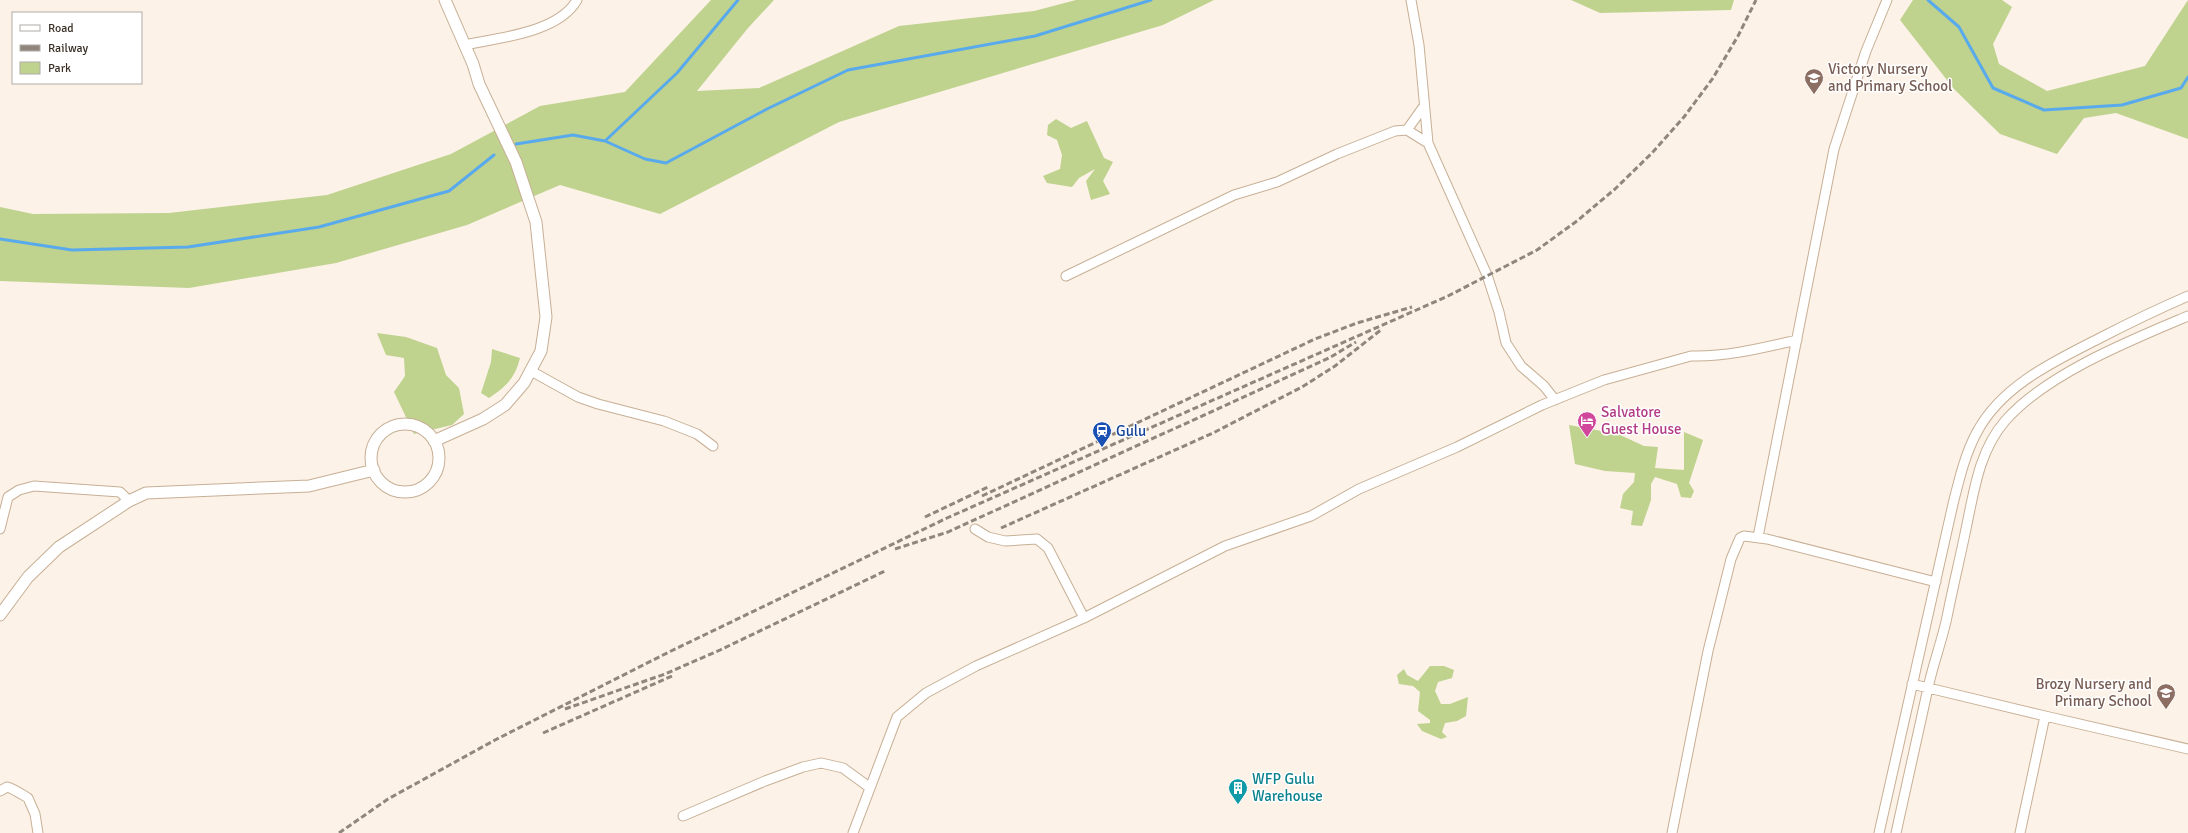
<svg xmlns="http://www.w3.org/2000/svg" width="2188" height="833" viewBox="0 0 2188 833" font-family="Signika,sans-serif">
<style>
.green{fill:#bfd28e}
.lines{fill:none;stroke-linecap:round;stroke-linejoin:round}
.stream{stroke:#58aaec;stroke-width:3}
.minor-casing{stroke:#c7af95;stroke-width:11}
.tertiary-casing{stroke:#c7af95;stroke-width:13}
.minor{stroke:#fff;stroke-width:9}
.tertiary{stroke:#fff;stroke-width:11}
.rail{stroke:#90867b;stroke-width:3;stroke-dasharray:6 3;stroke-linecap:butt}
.labels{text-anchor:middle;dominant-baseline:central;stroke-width:3;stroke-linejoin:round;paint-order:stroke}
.education-label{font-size:15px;fill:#785e54;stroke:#fff;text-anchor:start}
.hotel-label{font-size:15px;fill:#b23c85;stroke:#fff;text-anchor:start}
.transit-label{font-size:15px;fill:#164399;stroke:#fff;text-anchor:start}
.culture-label{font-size:15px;fill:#0d838f;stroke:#fff;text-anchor:start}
</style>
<rect width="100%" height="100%" fill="#fcf2e7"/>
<path class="green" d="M711 0H774L748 28 697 91 759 88 899 26 1034 11 1076 0H1214L1163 25 839 122 660 214 560 185 467 225 336 263 189 288 0 281V207L33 214 169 213 327 195 451 154 540 106 625 92Z
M1571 0H1734L1731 10 1600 13Z
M1913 0H2002L2012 7 1993 44 1999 64 2047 91 2145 66 2188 0V139L2116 113 2084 118 2057 154 2000 134 1954 89 1900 20Z
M1056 119 1071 128 1087 121 1104 158 1113 162 1103 181 1110 194 1091 200 1086 181 1095 169 1079 178 1072 187 1047 183 1043 176 1060 169 1062 155 1057 140 1047 135 1048 125Z
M377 333 406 337 437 348 446 375 459 388 464 414 452 425 414 434 394 392 405 376 404 358 386 355Z
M492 349 520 358C515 378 506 387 489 398L481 393 491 362Z
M1569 425 1618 434 1644 446 1658 447 1655 468 1684 470V432L1703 440 1689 483 1694 491 1691 498 1681 497 1677 484 1655 477 1651 484V500L1642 526 1631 525 1633 511 1620 508 1623 494 1634 482 1635 473 1605 471 1575 464Z
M1430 666H1444L1454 670 1452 678 1438 682 1435 691 1441 704H1450L1468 697 1466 716 1457 721 1445 723 1442 732 1447 737 1441 739 1422 731 1417 724 1430 723V720L1418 711 1420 692 1413 686 1399 684 1397 675 1404 669 1407 675 1418 681Z"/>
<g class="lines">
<path class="stream" d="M1928 0 1959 27 1993 88 2044 110 2122 105 2181 88 2188 77
M605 141 677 73 738 0
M516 144 573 135 605 141 645 159 666 163 767 109 848 70 1035 36 1151 0
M0 239 72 250 188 247 319 227 449 191 494 155"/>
<g class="minor-casing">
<path id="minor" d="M1411 0 1419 45 1428 143 1487 275 1499 312 1506 343 1521 366 1544 386 1555 400
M464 45C498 38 558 33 577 0
M1407 130 1428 143
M1066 276 1234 195 1277 182 1337 154 1395 131 1407 130 1424 106
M531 371 578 397 598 404 664 421 697 434 713 446
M0 529 8 497 19 490 34 486 120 492 129 501
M975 529 988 537 1005 541 1037 539 1048 548 1084 618
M1758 537 1834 149 1866 51 1887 0
M1912 684 2045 716
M0 791 7 787C12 788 23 795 28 798L35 814 38 833
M683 816 765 781 803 767 821 763 843 768 869 787
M853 833 897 717 926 693 976 666 1084 618 1225 546 1311 516 1359 489 1457 447 1542 405 1604 380 1691 356C1727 357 1762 348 1797 340
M1672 833 1708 651 1731 559 1740 538 1744 536 1767 539 1936 582
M1879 833 1953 504C1959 480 1965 454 1977 432 2002 385 2055 361 2100 338 2129 323 2158 309 2188 296
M1896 833C1907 785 1917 736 1928 688 1933 664 1942 641 1947 617 1953 587 1960 558 1966 529 1974 491 1979 451 2005 421 2046 374 2131 340 2188 316
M2020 833 2045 716 2188 749"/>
</g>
<g class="tertiary-casing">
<path id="tertiary" d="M371 458a34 34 0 1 1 68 0a34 34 0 1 1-68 0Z
M434 441 483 419 505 405 524 383 541 351 546 317 536 222 516 162 479 84 473 64 445 0
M0 615 28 577 59 547 129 501 146 493 309 486 374 470"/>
</g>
<use href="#minor" class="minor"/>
<use href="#tertiary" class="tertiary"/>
<path class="rail" d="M982 496 1315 339 1357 323 1412 307
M925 517 988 487
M1001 528 1213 433 1302 387 1335 366 1382 329
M895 549 948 532 1329 358 1356 342
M565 709 665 674 720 650 885 571
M543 733 672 676
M339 833 388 799 495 740 669 652 947 518 1448 296 1537 250 1577 221 1615 189 1652 153 1684 117 1713 78 1738 36 1756 0"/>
</g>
<defs>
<g id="school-pin" transform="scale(1)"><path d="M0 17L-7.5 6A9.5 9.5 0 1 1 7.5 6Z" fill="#8d6e63" stroke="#fff"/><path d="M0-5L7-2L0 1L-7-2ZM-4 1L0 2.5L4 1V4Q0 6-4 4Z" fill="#fff"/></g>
<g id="hotel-pin" transform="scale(1)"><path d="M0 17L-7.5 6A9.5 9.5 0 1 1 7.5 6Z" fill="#d1479c" stroke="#fff"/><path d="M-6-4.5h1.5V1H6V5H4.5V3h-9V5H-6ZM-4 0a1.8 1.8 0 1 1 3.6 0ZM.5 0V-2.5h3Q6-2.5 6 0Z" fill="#fff"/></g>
<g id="station-pin" transform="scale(1)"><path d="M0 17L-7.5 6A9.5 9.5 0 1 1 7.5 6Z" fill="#1a4fb4" stroke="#fff"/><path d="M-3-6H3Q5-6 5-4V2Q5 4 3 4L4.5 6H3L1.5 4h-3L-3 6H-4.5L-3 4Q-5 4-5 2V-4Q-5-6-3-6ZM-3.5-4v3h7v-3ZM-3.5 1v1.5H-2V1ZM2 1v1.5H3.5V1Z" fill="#fff"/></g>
<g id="building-pin" transform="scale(1)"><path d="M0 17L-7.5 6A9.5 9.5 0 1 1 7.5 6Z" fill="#0f9aa8" stroke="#fff"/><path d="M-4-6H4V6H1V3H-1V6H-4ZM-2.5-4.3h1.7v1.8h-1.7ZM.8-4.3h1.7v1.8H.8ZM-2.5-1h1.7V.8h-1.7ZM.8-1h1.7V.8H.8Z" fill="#fff"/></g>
</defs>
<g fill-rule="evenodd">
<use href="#school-pin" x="1814" y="78"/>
<use href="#hotel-pin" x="1587" y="421"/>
<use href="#station-pin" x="1102" y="431"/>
<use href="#school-pin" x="2166" y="693"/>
<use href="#building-pin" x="1238" y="788"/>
</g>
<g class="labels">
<g class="education-label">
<text x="1828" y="69">Victory Nursery<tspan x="1828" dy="17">and Primary School</tspan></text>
<text x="2152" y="684" text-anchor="end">Brozy Nursery and<tspan x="2152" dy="17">Primary School</tspan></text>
</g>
<g class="hotel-label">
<text x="1601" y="412">Salvatore<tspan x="1601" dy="17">Guest House</tspan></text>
</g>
<g class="transit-label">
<text x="1116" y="431">Gulu</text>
</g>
<g class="culture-label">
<text x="1252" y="779">WFP Gulu<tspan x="1252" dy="17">Warehouse</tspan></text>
</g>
</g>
<rect x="12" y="12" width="130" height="72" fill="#ffffff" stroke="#b0aca8"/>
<rect x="20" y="25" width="20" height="6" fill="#ffffff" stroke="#b0aca8"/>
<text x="48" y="32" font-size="12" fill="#392f25">Road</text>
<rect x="20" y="45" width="20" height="6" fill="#90867b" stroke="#b0aca8"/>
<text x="48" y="52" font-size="12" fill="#392f25">Railway</text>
<rect x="20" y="62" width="20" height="12" fill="#bfd28e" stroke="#b0aca8"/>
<text x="48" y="72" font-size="12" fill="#392f25">Park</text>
</svg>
